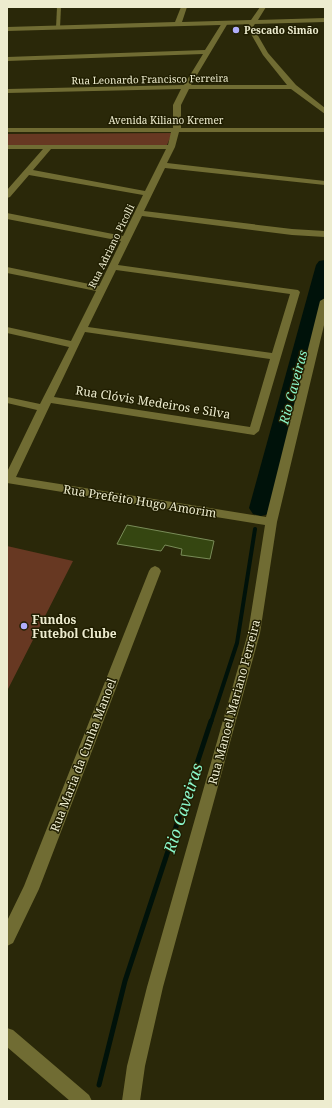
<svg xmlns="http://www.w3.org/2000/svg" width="332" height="1108" viewBox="0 0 332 1108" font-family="'Noto Serif',serif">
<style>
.green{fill:#673822}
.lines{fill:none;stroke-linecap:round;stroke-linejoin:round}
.stream-far1{stroke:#00120a;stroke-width:4}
.stream{stroke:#00120a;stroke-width:5}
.river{fill:#00120a;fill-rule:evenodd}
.building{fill:#354611;stroke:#798c58}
.lane{fill:#706c33;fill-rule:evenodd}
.street{fill:#706c33;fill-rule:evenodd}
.secondary{fill:#706c33;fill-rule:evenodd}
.poi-dot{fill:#b0aefa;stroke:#201e01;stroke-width:1.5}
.labels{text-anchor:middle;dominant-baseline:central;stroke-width:3;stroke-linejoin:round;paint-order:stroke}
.far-poi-label{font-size:10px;font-weight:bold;fill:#edeccf;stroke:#201e01;text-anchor:start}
.far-street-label{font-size:10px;fill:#edeccf;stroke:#201e01}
.street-label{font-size:12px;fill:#edeccf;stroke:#201e01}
.poi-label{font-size:12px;font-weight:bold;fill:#edeccf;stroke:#201e01;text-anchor:start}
.water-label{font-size:13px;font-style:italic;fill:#8bf7cb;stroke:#201e01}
.near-water-label{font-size:16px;font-style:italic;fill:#8bf7cb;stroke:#201e01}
</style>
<rect width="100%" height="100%" fill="#2a2809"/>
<path class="green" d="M172 133 167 145H7V134Z
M7 546 73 561 7 691Z"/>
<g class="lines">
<path class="stream-far1" d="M211 722 237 643 255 529"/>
<path class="stream" d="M99 1085 125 981 211 721"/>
<path class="river" d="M325 260V301L273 508 269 514 261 516 253 514 249 508 316 265 319 261Z"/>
</g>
<path class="building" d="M127 525 214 541 210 559 181 555 182 549 165 545 161 551 117 544Z"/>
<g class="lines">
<path class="lane" d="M57 7H61L60 28 58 29 56 28Z"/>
<path class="street" d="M253 20 256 22 253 27 268 53 296 85 325 108V114L291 89H189L181 105V128H325V132H179L175 147 167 163 325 181V185L165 168 144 211 292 229 325 231V237L292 235 142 216 118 265 298 290 300 292 259 431 254 435 51 403 16 477 266 517 320 301 325 298V321L277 522 260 633 163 987 145 1066 140 1101H122L127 1066 147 987 248 633 265 525 7 483V472L37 410 7 403V397L40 404 69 347 7 333V327L71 341 96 291 7 273V267L99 286 121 241 7 219V213L123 236 143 195 29 175 10 197 7 198V190L43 149H7V145H168L171 132H7V128H173V105L181 89 7 93V89L184 85 203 54 7 61V57L205 50 222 23 225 21 228 23 191 85H287L263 55 247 27ZM51 149H166L145 191 33 170ZM116 270 290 294 272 353 88 327ZM85 332 270 359 250 427 54 397Z
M155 566 159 568 161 571 39 889 13 943 7 946V921L24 886 149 571 151 568Z"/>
<path class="secondary" d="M181 7H187L182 22 251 20 260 7H266L258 20 325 18V22L7 31V27L175 22Z
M7 1028 13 1030 89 1095 92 1101H70L7 1047Z"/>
</g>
<g class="poi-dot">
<circle cx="236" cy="30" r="4"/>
<circle cx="24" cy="626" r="4"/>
</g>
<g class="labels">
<g class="far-poi-label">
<text x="244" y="30">Pescado Simão</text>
</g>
<g class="far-street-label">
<text transform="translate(150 79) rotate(-1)">Rua Leonardo Francisco Ferreira</text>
<text x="166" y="120">Avenida Kiliano Kremer</text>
<text transform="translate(111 246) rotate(-64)">Rua Adriano Picolli</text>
</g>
<g class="street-label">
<text transform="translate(153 402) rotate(9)">Rua Clóvis Medeiros e Silva</text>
<text transform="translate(140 501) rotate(9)">Rua Prefeito Hugo Amorim</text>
<text transform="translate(234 702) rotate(-75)">Rua Manoel Mariano Ferreira</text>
<text transform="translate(83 755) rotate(-69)">Rua Maria da Cunha Manoel</text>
</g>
<g class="poi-label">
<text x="32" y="619">Fundos<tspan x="32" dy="14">Futebol Clube</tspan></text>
</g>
<g class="water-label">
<text transform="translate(293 387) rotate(-75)">Rio Caveiras</text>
</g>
<g class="near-water-label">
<text transform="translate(183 808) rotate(-72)">Rio Caveiras</text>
</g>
</g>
<rect width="332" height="1108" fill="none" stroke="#edeccf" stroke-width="16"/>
</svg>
